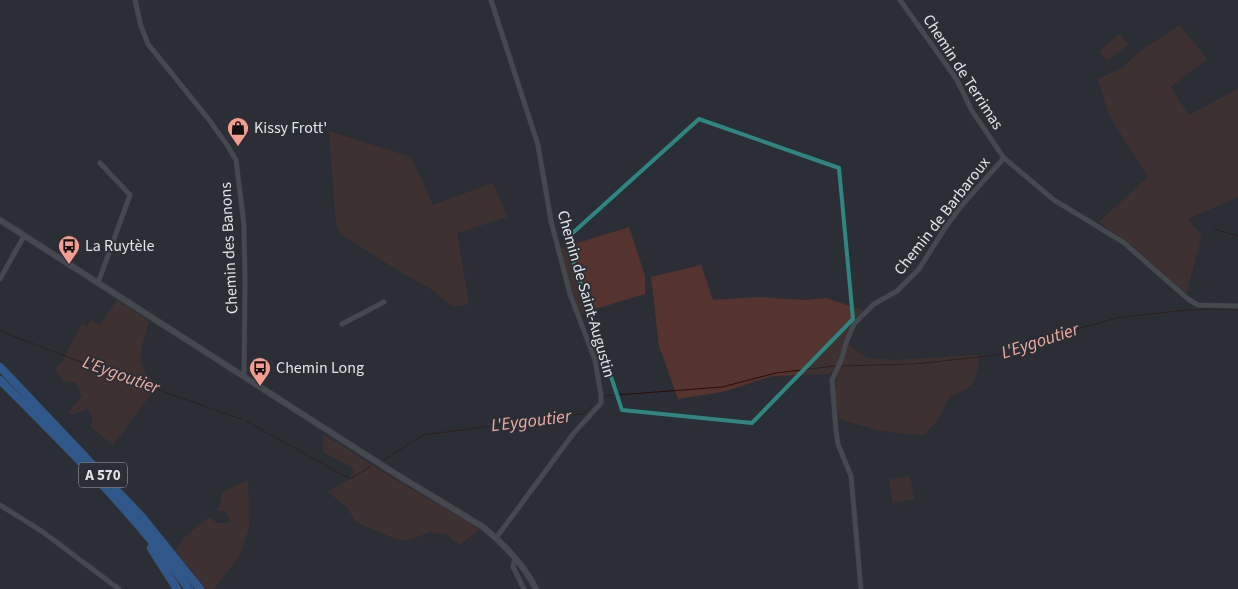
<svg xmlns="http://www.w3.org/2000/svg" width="1238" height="589" viewBox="0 0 1238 589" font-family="'Source Sans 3',sans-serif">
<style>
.green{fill:#55342f}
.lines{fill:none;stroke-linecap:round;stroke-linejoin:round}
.stream{stroke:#2a0c08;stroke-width:1}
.street-casing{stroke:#494c51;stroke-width:5.5}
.secondary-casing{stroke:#494c51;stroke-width:7}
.highway-casing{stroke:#494c51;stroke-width:9}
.street{stroke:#64696f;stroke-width:4.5}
.secondary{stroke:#64696f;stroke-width:5.5}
.highway{stroke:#3388f2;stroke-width:8}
.marked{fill:none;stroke:#2e8680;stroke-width:4;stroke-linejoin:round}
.labels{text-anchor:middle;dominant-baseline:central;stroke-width:4;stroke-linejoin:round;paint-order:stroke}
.shield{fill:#2b2f35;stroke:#aaadb2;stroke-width:1}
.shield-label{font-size:15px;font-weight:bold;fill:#e0e3e7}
.street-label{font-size:16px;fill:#e0e3e7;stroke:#2b2f35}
.poi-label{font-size:16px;fill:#e0e3e7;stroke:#2b2f35;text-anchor:start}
.water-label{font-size:18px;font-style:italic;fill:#eeaaa0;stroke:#2b2f35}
</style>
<rect width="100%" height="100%" fill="#2b2f35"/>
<path class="green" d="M1180 25 1207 59 1170 87 1189 115 1238 89V197L1187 219 1202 236 1186 294 1133 246 1099 222 1148 177 1109 115 1098 79 1122 68 1140 51Z
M1120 34 1128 44 1108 61 1099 51Z
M329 131 411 157 433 205 493 183 507 217 457 233 469 304 454 307 428 287 402 273 341 234 336 222Z
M629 227 645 276V294L579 314 559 249Z
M701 265 713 300 757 297 805 300 825 298 863 310C859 316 854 320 851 326 842 342 842 361 830 374L772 376 723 392 678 399 659 346 651 277Z
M117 300 149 321C141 353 132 359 156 387L113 445 91 427 93 417 87 409 72 415 69 411 82 396 76 383 63 381 55 369 62 362 82 323 87 327 90 320 100 325Z
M848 344 867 358 895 360 979 355C977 381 974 388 950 396L936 422 924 435C894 435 867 428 839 419 836 405 833 389 838 375 841 364 845 355 848 344Z
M323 434 394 479 472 524 479 530 459 545 446 534 430 532 406 541 393 538 356 522 347 507 328 492 348 480 355 472 351 467 323 452Z
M910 476 914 499 893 503 889 480Z
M248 480 249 528 240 555 214 589H206L175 550 184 538 209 517 216 523H225L230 521C228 514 224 510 217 511L221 502 222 492Z"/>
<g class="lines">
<path class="stream" d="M1214 229 1238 236
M0 331 99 369 241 419
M842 366 914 364 998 355 1014 346 1117 318 1186 310 1213 309 1238 310
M604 396 722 387 776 373 835 366
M246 421 350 479 371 466
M384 460 423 435 583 414 592 406"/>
<g class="street-casing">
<path id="street" d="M135 0 141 26 148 44 210 121 227 145 236 160 244 225 245 282 244 377
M491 0 538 145 551 221 570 294 595 360 601 395V403L573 434 496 538
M900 0 957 80 972 111 1004 158 1054 200 1123 242 1188 299 1198 305 1238 306
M0 279 24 236
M98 283 130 195 100 163
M342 324 384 302
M0 505 43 532 119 589
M515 559 513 567 524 589
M861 589 851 476 838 444 836 431 832 380 842 358 846 343 854 324 874 304 897 291 919 269 945 228 963 204 1004 158"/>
</g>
<g class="secondary-casing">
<path id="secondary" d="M0 220 391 471 483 527C504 544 524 565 536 589"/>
</g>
<g class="highway-casing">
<path id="highway" d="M0 367 142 517 200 589
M0 380C66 446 134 513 189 589
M151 548 177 589"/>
</g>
<use href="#street" class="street"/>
<use href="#secondary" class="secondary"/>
<use href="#highway" class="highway"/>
</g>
<path d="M0 0H1238V589H0ZM699 119 839 168 853 319 752 423 622 410 566 239Z" fill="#2b2f35" fill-opacity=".55" fill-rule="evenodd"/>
<path class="marked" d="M699 119 839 168 853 319 752 423 622 410 566 239Z"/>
<defs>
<g id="shop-pin" transform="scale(1.125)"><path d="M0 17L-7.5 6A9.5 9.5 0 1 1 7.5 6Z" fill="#f59d90" stroke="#2b2f35"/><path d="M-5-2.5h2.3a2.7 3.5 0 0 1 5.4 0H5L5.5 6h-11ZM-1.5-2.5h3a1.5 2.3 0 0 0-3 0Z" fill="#111"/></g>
<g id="bus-pin" transform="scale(1.125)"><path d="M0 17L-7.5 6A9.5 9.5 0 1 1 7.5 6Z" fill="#f59d90" stroke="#2b2f35"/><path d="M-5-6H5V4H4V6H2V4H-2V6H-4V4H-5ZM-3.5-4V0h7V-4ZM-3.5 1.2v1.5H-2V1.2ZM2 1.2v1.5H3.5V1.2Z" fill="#111"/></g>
</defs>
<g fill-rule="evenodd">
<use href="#shop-pin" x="238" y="128"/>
<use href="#bus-pin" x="69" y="246"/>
<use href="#bus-pin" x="260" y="368"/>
</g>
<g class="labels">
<rect class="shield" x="79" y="462.5" width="48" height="25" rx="4"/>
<g class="shield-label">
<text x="103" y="475">A 570</text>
</g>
<g class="street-label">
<text transform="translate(963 72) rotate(57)">Chemin de Terrimas</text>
<text transform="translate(942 216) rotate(-52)">Chemin de Barbaroux</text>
<text transform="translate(229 248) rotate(-93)">Chemin des Banons</text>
<text transform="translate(586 294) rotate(74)">Chemin de Saint-Augustin</text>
</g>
<g class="poi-label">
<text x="254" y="128">Kissy Frott'</text>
<text x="85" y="246">La Ruytèle</text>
<text x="276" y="368">Chemin Long</text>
</g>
<g class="water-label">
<text transform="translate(1040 341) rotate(-18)">L'Eygoutier</text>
<text transform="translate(121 375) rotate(20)">L'Eygoutier</text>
<text transform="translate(531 421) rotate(-7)">L'Eygoutier</text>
</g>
</g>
</svg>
